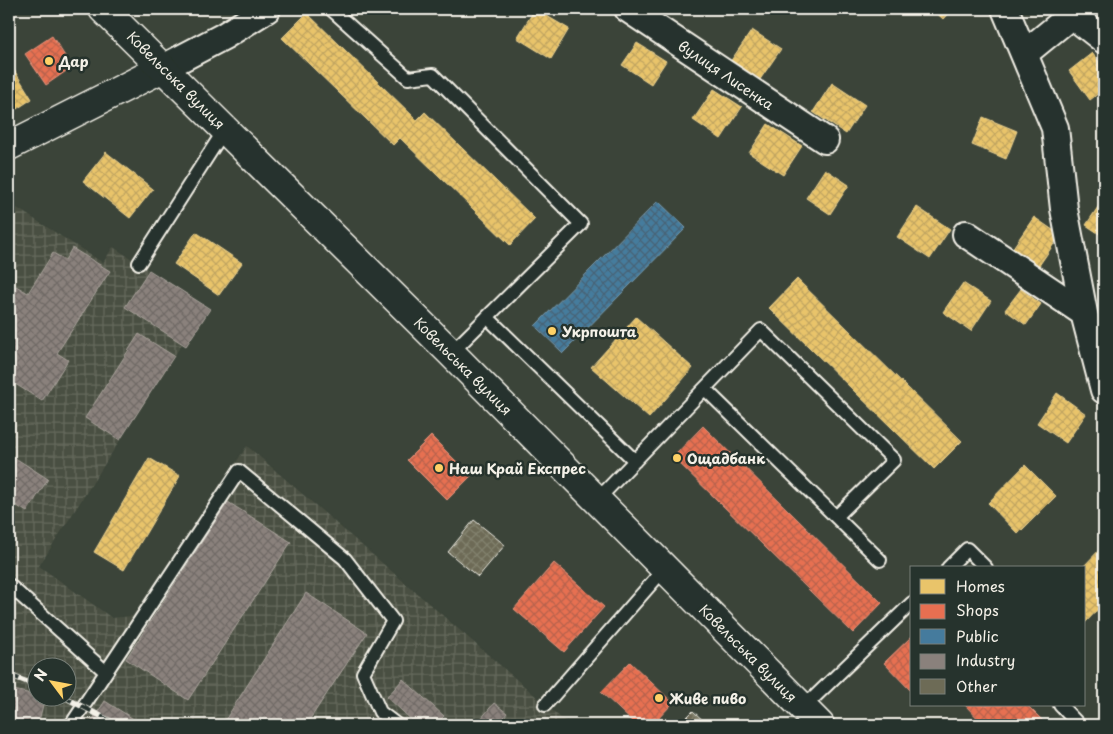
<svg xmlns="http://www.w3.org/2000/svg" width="1113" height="734" viewBox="0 0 1113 734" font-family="'Playpen Sans',sans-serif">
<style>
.industrial{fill:url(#industrial-grid);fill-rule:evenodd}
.homes{fill:url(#homes-cross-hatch);stroke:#ecd290}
.shops{fill:url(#shops-cross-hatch);stroke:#eb967e}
.public{fill:url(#public-cross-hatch);stroke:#7a9eb4}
.industry{fill:url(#industry-cross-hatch);stroke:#aaa39c}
.building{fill:url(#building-cross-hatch);stroke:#f4f1e8}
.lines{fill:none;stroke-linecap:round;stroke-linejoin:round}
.lane-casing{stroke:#f4f1e8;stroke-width:16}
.street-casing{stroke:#f4f1e8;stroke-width:30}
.secondary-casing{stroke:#f4f1e8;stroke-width:31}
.primary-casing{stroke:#f4f1e8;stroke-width:31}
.lane{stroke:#26332d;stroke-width:12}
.street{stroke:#26332d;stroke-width:26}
.secondary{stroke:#26332d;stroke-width:28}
.primary{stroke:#26332d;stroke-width:28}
.rail-casing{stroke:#f4f1e8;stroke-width:5.5}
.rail{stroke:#26332d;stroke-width:4;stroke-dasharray:11;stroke-linecap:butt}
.poi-dot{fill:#ffd166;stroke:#26332d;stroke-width:2}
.labels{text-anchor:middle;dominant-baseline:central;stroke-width:5;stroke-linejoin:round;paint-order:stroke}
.poi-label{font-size:14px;font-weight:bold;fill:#f4f1e8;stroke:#26332d;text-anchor:start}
.street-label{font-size:14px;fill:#f4f1e8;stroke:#26332d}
</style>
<defs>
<pattern id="industrial-grid" width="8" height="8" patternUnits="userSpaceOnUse" patternTransform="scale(1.25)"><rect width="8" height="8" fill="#4a5042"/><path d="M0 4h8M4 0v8" fill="none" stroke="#656a5d"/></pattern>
<pattern id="homes-cross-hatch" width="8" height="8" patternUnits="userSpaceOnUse" patternTransform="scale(1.25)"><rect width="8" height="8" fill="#e9c46a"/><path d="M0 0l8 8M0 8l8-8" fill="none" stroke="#c1a561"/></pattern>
<pattern id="shops-cross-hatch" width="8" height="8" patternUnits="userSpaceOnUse" patternTransform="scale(1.25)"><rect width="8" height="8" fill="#e76f51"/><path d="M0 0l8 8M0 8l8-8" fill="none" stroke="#b8634e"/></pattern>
<pattern id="public-cross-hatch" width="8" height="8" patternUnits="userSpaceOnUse" patternTransform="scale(1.25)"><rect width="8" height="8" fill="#457b9d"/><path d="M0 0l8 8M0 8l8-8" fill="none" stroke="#476476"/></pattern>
<pattern id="industry-cross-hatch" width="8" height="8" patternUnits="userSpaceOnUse" patternTransform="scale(1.25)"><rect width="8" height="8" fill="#8a817c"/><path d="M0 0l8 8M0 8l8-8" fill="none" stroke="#706a66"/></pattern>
<pattern id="building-cross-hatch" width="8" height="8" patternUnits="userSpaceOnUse" patternTransform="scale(1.25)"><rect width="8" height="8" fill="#6d6b56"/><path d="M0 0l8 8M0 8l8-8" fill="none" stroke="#82816e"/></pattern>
</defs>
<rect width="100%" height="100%" fill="#3b4439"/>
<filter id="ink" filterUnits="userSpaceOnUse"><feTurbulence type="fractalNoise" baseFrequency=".02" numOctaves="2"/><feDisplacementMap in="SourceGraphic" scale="10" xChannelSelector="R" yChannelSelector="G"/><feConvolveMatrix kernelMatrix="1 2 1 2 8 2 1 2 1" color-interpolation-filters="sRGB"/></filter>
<g filter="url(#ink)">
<path class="industrial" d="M9 203 103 263 113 247 210 309 186 346 182 344 39 566 112 618 133 616 247 446 569 725H9ZM38 666H68V696H38Z"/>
<path class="homes" d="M535 9 569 29 551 59 517 38Z
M932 9H952L943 19Z
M307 13 417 120 425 112 535 219 510 245 400 138 393 145 282 38Z
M752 30 781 49 759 81 730 62Z
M637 43 666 61 651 84 622 65Z
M1092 53 1104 68V89L1090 100 1069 71Z
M9 62 32 99 9 114Z
M832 83 865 105 846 134 813 112Z
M714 89 742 107 721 139 693 120Z
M983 117 1017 131 1006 159 972 145Z
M768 124 802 146 783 175 749 153Z
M106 152 153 189 130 218 83 181Z
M825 169 849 185 830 214 806 198Z
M1104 198V237L1086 225Z
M917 207 950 229 930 259 897 237Z
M1034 217 1060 235 1034 273 1008 255Z
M196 232 242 263 219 295 174 264Z
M797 279 962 441 934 469 769 308Z
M963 283 991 301 971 331 943 312Z
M1021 289 1041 304 1026 325 1005 310Z
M636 317 693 368 649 418 591 367Z
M1057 393 1086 414 1066 443 1037 423Z
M149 458 180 476 124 570 94 552Z
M1025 465 1056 496 1018 534 988 503Z
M1104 545V603L1084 624V568H1082Z"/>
<path class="shops" d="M52 36 72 67 46 85 25 54Z
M703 426 882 603 853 633 673 457Z
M431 436 471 476 447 500 407 460Z
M554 563 604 607 564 652 514 609Z
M912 636V692L884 663Z
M630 662 673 703 652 725H636L601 692Z
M965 705H1027L1047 725H984Z"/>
<path class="public" d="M658 201 686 228 563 353 535 326Z"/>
<path class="industry" d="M72 248 110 271 57 353 68 360 42 401 9 380V297L16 286 28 293 53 253 65 260Z
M149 270 210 309 186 346 125 307Z
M139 334 174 356 120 440 85 418Z
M9 454 48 479 27 512 9 501Z
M228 502 291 542 188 700 126 659Z
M306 593 367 633 306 725H222Z
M403 679 444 716 435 725H417L387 697Z
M9 689 45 697 38 725H9Z
M105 701 143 725H89Z
M494 703 507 713 498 725H476Z"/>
<path class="building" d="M474 520 505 545 478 577 448 552Z
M693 711 708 725H679Z"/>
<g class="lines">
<g class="lane-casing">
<path id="lane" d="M331 9 408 78 433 75 581 224 451 353
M139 263 225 129
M487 317 635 461
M705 389 880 560
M597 500 761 330 894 460 836 517
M948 568 967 549 986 568
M9 585 106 672 71 725
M106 672 239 471 345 559 393 621 363 673 380 712 397 725
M545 705 664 569
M1060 705 1079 725
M803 708 912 603"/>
</g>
<g class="street-casing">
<path id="street" d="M628 9 825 140
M1005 9 1055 128 1064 209 1084 313 1104 390
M1072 15 1104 40
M1024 54 1079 9
M163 68 224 36 267 9
M966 234 1084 313"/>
</g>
<g class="secondary-casing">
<path id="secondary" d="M9 146 163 68"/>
</g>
<g class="primary-casing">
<path id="primary" d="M103 9 451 353 820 725"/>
</g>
<use href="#lane" class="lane"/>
<use href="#street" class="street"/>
<use href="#secondary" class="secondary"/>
<use href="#primary" class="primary"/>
<g class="rail-casing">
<path id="rail" d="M9 675 38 686
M62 696 118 725"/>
</g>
<use href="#rail" class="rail"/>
</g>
</g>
<g class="poi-dot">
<circle cx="49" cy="61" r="5"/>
<circle cx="552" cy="331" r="5"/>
<circle cx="677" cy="458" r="5"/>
<circle cx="439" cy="468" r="5"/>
<circle cx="659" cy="698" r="5"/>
</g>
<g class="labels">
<g class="poi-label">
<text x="59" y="61">Дар</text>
<text x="562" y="331">Укрпошта</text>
<text x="687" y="458">Ощадбанк</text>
<text x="449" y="468">Наш Край Експрес</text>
<text x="669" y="698">Живе пиво</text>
</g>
<g class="street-label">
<text transform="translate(726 75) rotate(34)">вулиця Лисенка</text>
<text transform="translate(176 80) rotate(45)">Ковельська вулиця</text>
<text transform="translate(463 366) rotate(45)">Ковельська вулиця</text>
<text transform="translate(748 653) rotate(45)">Ковельська вулиця</text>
</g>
</g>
<rect width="1113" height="734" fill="none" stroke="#26332d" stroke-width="30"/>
<rect x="15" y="15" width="1083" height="704" fill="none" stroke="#f4f1e8" stroke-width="2" filter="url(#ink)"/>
<rect x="910" y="566" width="175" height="140" fill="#26332d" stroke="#787f78"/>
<rect x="920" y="579" width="25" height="15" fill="#e9c46a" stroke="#787f78"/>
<text x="956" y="592" font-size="15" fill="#f4f1e8">Homes</text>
<rect x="920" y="604" width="25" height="15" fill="#e76f51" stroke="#787f78"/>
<text x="956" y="616" font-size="15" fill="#f4f1e8">Shops</text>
<rect x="920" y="629" width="25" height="15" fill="#457b9d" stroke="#787f78"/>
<text x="956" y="642" font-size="15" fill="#f4f1e8">Public</text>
<rect x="920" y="654" width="25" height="15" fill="#8a817c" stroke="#787f78"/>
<text x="956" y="666" font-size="15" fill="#f4f1e8">Industry</text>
<rect x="920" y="679" width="25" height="15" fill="#6d6b56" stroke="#787f78"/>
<text x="956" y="692" font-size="15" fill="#f4f1e8">Other</text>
<g transform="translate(52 682) rotate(302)"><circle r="24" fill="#26332d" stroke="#787f78"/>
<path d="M0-4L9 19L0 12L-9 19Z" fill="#ffd166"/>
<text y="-8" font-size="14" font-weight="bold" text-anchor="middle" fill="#f4f1e8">N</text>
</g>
</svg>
